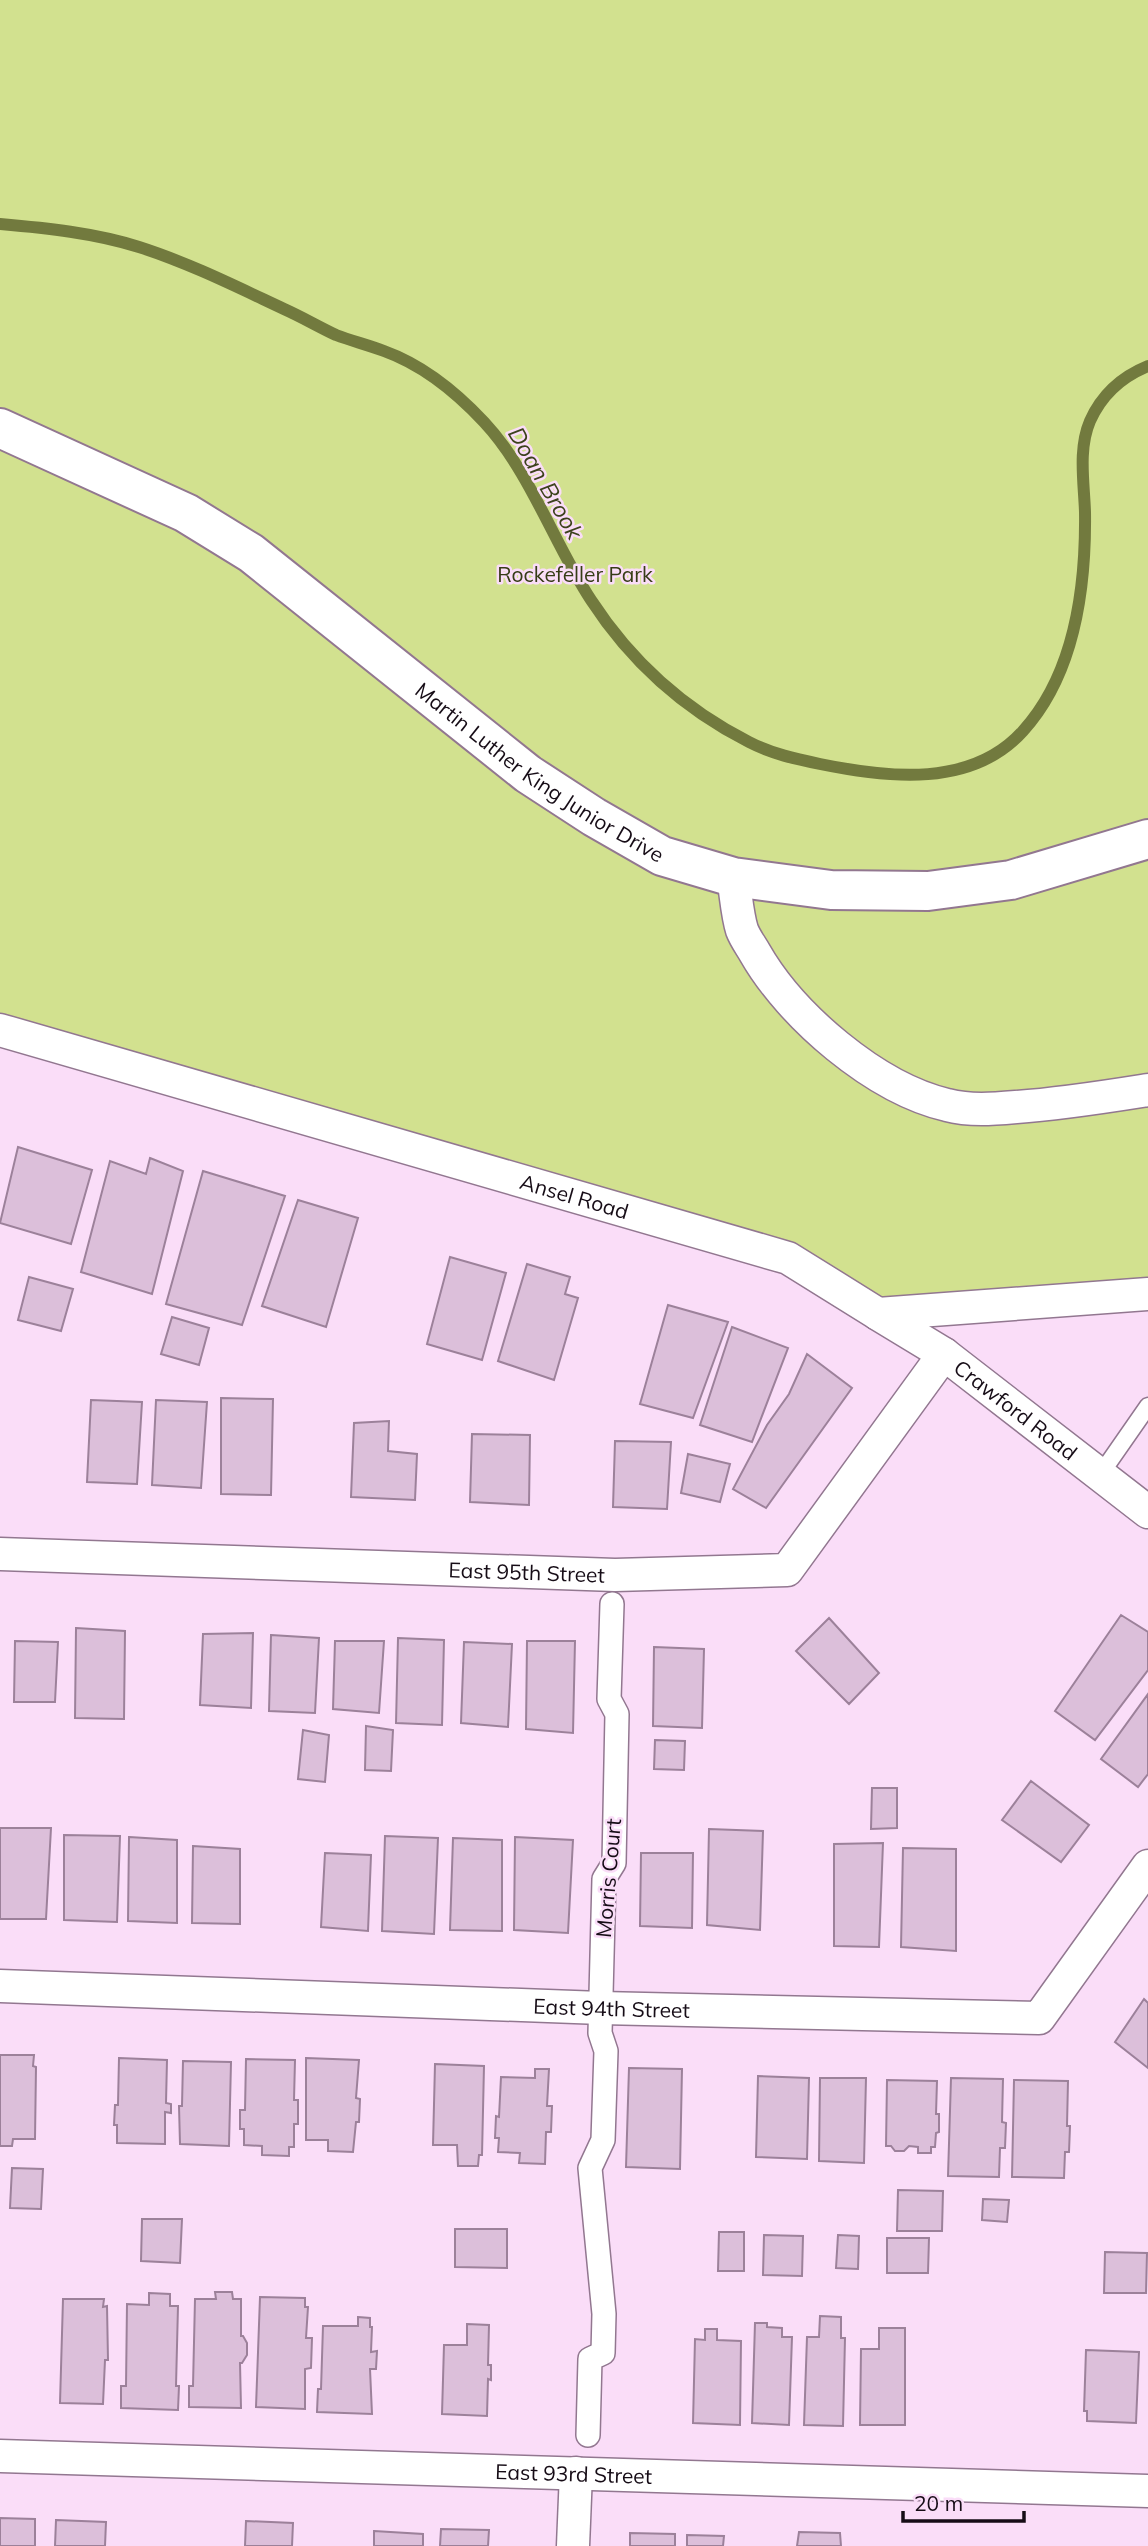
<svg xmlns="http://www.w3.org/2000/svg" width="1148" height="2546" viewBox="0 0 1148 2546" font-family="Mulish,sans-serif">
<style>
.green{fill:#d2e18f}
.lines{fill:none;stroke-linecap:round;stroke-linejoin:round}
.stream{stroke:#727a3e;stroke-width:12}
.building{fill:#dcbfda;stroke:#9c819a;stroke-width:2}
.service-casing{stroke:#927790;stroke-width:19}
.pedestrian-casing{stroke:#927790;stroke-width:26}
.minor-casing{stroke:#927790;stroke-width:35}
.secondary-casing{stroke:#927790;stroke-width:42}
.service{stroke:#fff;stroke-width:16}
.pedestrian{stroke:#fff;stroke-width:23}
.minor{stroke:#fff;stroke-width:32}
.secondary{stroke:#fff;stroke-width:38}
.labels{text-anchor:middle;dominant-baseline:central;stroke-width:5;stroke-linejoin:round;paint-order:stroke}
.park-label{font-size:21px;fill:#363c16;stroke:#faddf8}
.street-label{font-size:21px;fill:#160c16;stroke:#faddf8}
.water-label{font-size:23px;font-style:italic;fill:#3c421c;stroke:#faddf8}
</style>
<rect width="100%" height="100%" fill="#faddf8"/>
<path class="green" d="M0 0H1148V1291L878 1314 788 1258 0 1030Z"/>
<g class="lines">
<path class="stream" d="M0 224C46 228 95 233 139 247 189 263 237 287 284 309 302 317 319 327 336 335 352 341 368 345 384 351 423 365 456 392 484 422 530 471 554 544 591 600 630 660 684 709 749 742 772 754 796 759 820 764 888 778 972 788 1023 731 1075 674 1086 585 1085 512 1084 482 1078 449 1090 421 1102 394 1121 377 1148 366"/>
</g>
<path class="building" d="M18 1147 92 1170 71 1244 0 1223Z
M150 1158 183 1171 152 1294 81 1272 110 1161 146 1174Z
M203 1171 285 1196 242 1325 166 1304Z
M298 1200 358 1218 326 1327 262 1306Z
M450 1257 506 1273 482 1360 427 1344Z
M527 1264 570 1277 565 1294 578 1298 554 1380 498 1361Z
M29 1277 73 1289 61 1331 18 1320Z
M668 1305 728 1322 693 1418 640 1404Z
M172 1317 209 1328 199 1365 161 1354Z
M732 1327 788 1348 752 1442 700 1425Z
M807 1354 852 1388 766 1508 733 1489 767 1425 789 1394Z
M221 1398 273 1399 271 1495 221 1494Z
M91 1400 142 1402 137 1484 87 1482Z
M156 1400 207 1402 201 1488 152 1485Z
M389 1421 388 1451 417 1454 415 1500 351 1497 354 1423Z
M472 1434 530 1435 529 1505 470 1502Z
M615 1441 671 1442 667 1509 613 1507Z
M688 1454 730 1464 720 1502 681 1493Z
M1121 1615 1148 1632V1670L1095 1740 1055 1711Z
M829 1618 879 1673 849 1704 796 1651Z
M76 1628 125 1631 124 1719 75 1718Z
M253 1633 251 1708 200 1705 203 1634Z
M271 1635 319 1638 315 1713 269 1711Z
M398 1638 444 1640 442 1725 396 1723Z
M15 1641 58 1642 55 1702H14Z
M335 1641H384L379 1713 333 1709Z
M527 1641H575L573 1733 526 1729Z
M464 1642 512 1644 508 1727 461 1723Z
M654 1647 704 1649 702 1728 653 1726Z
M1148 1694V1774L1138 1787 1101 1759Z
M366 1726 393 1730 391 1771 365 1770Z
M303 1730 329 1735 325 1782 298 1779Z
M655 1740 685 1741 684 1770 654 1769Z
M1031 1781 1089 1825 1061 1862 1002 1820Z
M872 1788H897V1828L871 1829Z
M0 1828H51L46 1919H0Z
M709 1829 763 1831 760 1930 707 1925Z
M64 1835 120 1836 117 1922 64 1920Z
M385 1836 438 1838 434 1934 382 1931Z
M129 1837 177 1840V1923L128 1921Z
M515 1837 573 1840 568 1933 514 1930Z
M453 1838 502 1840V1931L450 1930Z
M883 1843 879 1947 834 1946V1844Z
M193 1846 240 1849V1924L192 1923Z
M903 1848 956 1849V1951L901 1947Z
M325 1853 371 1855 368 1931 321 1927Z
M641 1853H693L692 1928 640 1926Z
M1144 1999 1148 2003V2068L1115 2042Z
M0 2055H34L33 2066 36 2067 35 2139H13L12 2146H0Z
M119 2058 167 2060 166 2103 171 2104V2113L165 2112V2144L117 2143V2125H114L115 2105H118Z
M306 2058 359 2060 356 2098 360 2099 359 2122H356L353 2152 328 2151V2140H306Z
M246 2059 295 2060 294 2100H298V2124H294V2147H289V2156L262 2155V2146L244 2145V2129H240V2110H245Z
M183 2061 231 2062 229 2146 180 2144 179 2106H182Z
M435 2064 484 2066 482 2155H479L478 2166H458L457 2145H433Z
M629 2068 682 2069 680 2169 626 2167Z
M535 2069H549L547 2106H552L551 2132H546L545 2164 519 2163 520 2153 498 2152 499 2138H495L496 2116 499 2117 501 2077 535 2078Z
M758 2076 809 2078 807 2159 756 2157Z
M820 2078H866L864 2163 819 2161Z
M951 2078 1003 2079 1002 2122 1006 2123 1005 2148H1000L999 2177 948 2176Z
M887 2080 937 2081 936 2114H939V2132L936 2133 935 2147H931V2153H918V2147L909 2146 904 2151H895L891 2146H886Z
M1014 2080 1068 2081 1067 2126H1070L1069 2152H1065L1064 2178 1012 2177Z
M12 2168 43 2169 41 2209 10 2208Z
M898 2190 943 2191 942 2231H897Z
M983 2199 1009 2200 1007 2222 982 2220Z
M142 2219H182L180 2263 141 2261Z
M455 2229H507V2268L455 2267Z
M719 2232H744V2271H718Z
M764 2235 803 2236 802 2276 763 2275Z
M838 2235 859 2236 858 2269 836 2268Z
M887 2238H929L928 2273H887Z
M1105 2252 1147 2253 1146 2293H1104Z
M215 2292H232L233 2299H241V2336H243L247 2343V2355L242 2363H240L241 2408 189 2407V2386H193L195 2299H216Z
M149 2293 170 2294V2306H178L176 2386H179L178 2410 121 2408V2386H126L127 2304 149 2305Z
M260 2297 305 2298V2307H308L306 2338H312L311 2368 305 2369V2409L256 2407Z
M63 2299H104L103 2307 107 2306 108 2360H105L103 2404 60 2403Z
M820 2316 841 2317V2338H845L843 2426 804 2425 807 2337H819Z
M358 2317 370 2318V2327H372L371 2352 377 2351 376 2369H370L372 2414 317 2412 318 2389H321L323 2326H358Z
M755 2323H767V2327L782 2328V2337H792L789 2425 752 2423Z
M467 2324 489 2325 488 2365H491V2380L488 2379 487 2416 442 2414 444 2345H467Z
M879 2328H905V2425H860L861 2349H879Z
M705 2329H717V2340L741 2341 740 2425 693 2423 695 2339 705 2340Z
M1086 2350 1139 2352 1136 2423 1087 2421V2411H1084Z
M0 2518 35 2519V2546H0Z
M56 2520 106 2522 105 2546H55Z
M246 2521 293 2523 292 2546H245Z
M441 2529 489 2530 488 2546H440Z
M374 2531 423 2534V2546H374Z
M799 2532 840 2533 841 2546H797Z
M630 2533 675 2534V2546H630Z
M687 2535 724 2536 723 2546H687Z"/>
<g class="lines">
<g class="service-casing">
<path id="service" d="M1100 1475 1148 1406"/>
</g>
<g class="pedestrian-casing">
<path id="pedestrian" d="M588 2435 590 2359 603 2353 604 2314 590 2168 603 2140 606 2051 600 2033 604 1879 614 1863 617 1714 609 1699 612 1604"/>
</g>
<g class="minor-casing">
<g id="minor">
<path d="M733 877C736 894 737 914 742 930 745 938 751 946 755 953 791 1016 875 1088 947 1105 970 1111 993 1109 1016 1107 1061 1104 1104 1097 1148 1090"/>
<path id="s1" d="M0 1030 788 1258 878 1314 1148 1294"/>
<path id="s2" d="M878 1314 944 1354 1148 1512"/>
<path id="s3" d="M0 1554 615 1575 787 1570 944 1354"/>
<path id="s4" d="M0 1986 601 2008 1039 2018 1148 1866"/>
<path id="s5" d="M0 2456 1148 2491"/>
<path d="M573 2546 576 2473"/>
</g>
</g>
<g class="secondary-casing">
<g id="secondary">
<path id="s6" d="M0 428 186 513 251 553 528 774 594 817 662 856 733 877 831 890 928 891 1011 880 1148 839"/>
</g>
</g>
<use href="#service" class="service"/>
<use href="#pedestrian" class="pedestrian"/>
<use href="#minor" class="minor"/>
<use href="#secondary" class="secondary"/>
</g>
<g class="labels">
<g class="park-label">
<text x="575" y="574">Rockefeller Park</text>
</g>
<g class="street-label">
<text stroke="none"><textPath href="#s6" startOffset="644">Martin Luther King Junior Drive</textPath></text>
<text stroke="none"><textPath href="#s1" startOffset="598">Ansel Road</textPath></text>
<text stroke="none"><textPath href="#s2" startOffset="168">Crawford Road</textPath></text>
<text stroke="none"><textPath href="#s3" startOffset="527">East 95th Street</textPath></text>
<text transform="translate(608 1878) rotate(-85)">Morris Court</text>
<text stroke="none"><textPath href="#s4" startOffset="612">East 94th Street</textPath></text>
<text stroke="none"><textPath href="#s5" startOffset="574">East 93rd Street</textPath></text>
</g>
<g class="water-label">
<text transform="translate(546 483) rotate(60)">Doan Brook</text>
</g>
</g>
<path d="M903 2511v10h121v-10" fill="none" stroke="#160c16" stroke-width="3.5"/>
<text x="914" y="2511" font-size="21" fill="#160c16" stroke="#faddf8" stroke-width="5" paint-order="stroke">20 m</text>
</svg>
